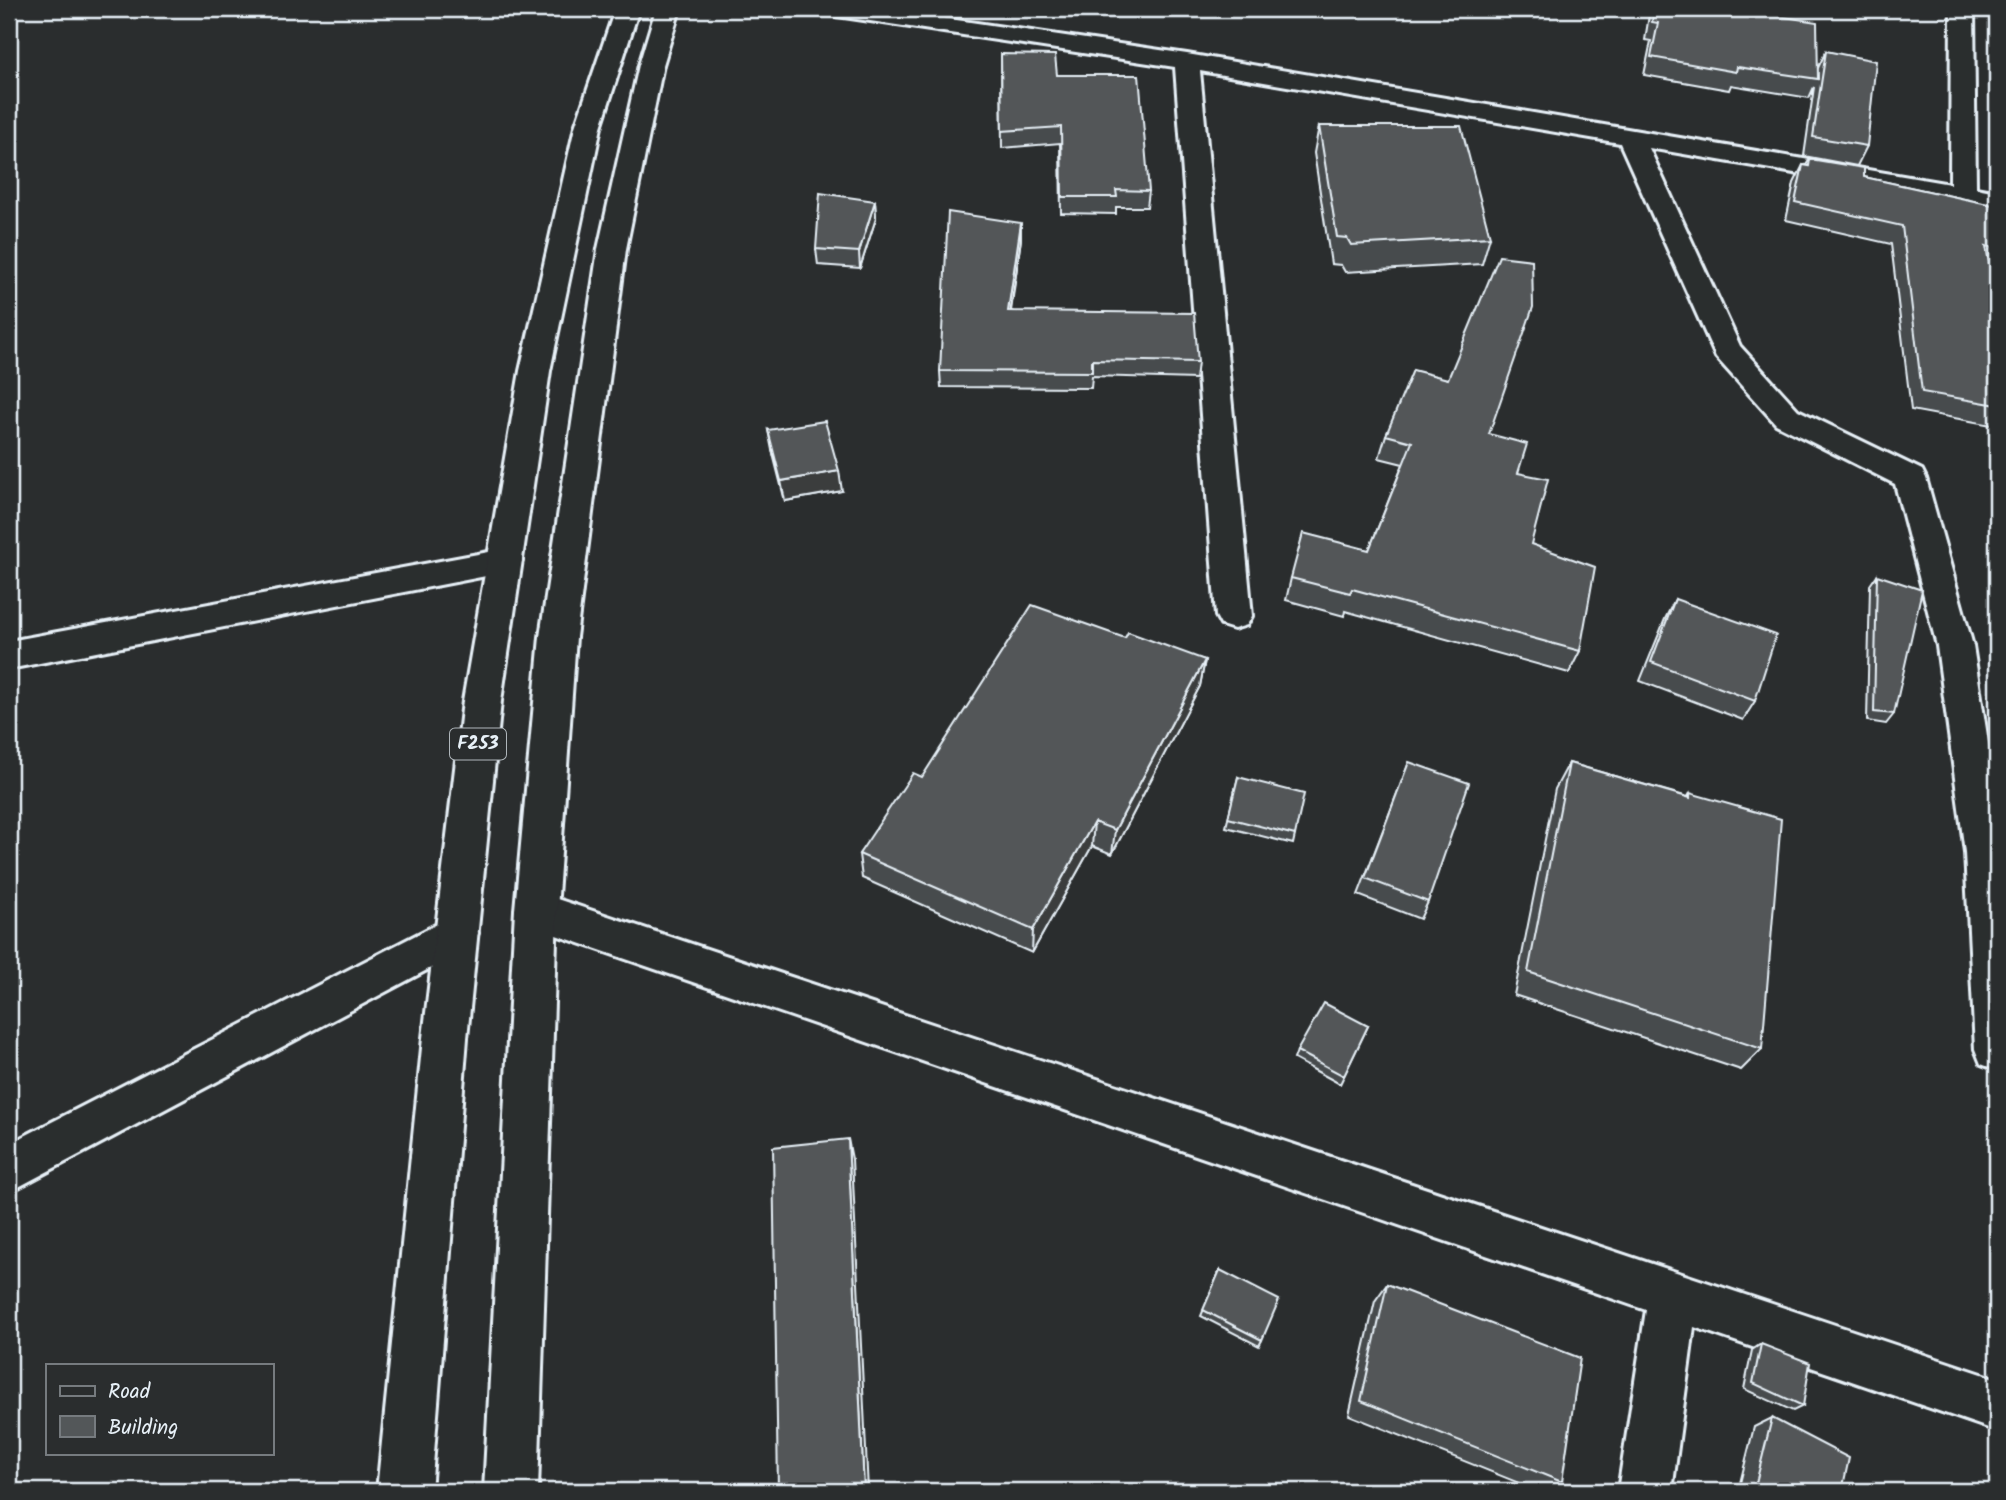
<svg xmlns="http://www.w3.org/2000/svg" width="2006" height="1500" viewBox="0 0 2006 1500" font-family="Kalam,sans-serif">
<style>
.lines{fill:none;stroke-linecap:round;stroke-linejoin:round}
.minor-casing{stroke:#e8f1f8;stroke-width:6}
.primary-casing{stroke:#e8f1f8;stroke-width:6}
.minor{fill:#2a2d2e;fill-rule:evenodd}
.primary{fill:#2a2d2e;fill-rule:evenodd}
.wall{fill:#474b4d;stroke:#e8f1f8;stroke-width:2}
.shaded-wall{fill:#3a3d3e;stroke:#e8f1f8;stroke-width:2}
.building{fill:#535759;stroke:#e8f1f8;stroke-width:2}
.labels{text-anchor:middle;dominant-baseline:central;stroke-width:6;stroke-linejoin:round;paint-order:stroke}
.shield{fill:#2a2d2e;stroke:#afb6bb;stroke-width:2}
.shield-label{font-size:19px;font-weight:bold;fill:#e8f1f8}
</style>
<rect width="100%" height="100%" fill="#2a2d2e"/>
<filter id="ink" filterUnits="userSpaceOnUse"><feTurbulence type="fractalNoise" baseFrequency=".0143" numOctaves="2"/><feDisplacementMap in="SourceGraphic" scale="14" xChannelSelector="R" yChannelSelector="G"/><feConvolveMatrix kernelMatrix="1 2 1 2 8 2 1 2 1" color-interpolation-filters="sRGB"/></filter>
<g filter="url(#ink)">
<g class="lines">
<g class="minor-casing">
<path id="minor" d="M825 9H882L1187 54 1950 184 1951 9H1974L1976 188 1997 192V208L1649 148 1740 346 1798 410 1922 470 1926 478 1973 646 1997 800V1070L1981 1064 1975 1049 1965 852 1937 646 1895 484 1776 424 1716 357 1620 143 1200 71 1252 616 1247 625 1234 629 1221 625 1216 616 1175 67 837 16 829 14Z
M505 549 517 552 522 561 517 570 9 669V641Z
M536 892 1997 1379V1431L1694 1327 1672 1491H1618L1646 1310 521 923 515 910 521 897Z
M457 914 472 920 478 933 472 946 9 1192V1144Z"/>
</g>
<g class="primary-casing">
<path id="primary" d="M615 9H639L601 127 550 371 501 701 467 1038 431 1491H377L423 1038 463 701 520 371 575 127Z
M656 9H680L663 65 626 249 576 637 557 910 538 1491H484L515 910 540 637 598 249 639 65Z"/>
</g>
<use href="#minor" class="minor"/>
<use href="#primary" class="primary"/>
</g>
<path class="wall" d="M1650 9H1753V12L1818 68 1826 51 1867 146 1857 166 1804 156 1814 87 1809 98 1731 85 1729 90 1644 75 1651 41 1645 40Z
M1001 54 1057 75 1149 191 1147 207H1116V214L1061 213 1060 143 1002 148Z
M1319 126 1490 237 1482 264 1345 272 1341 265 1331 264 1314 153Z
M1810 159 1864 177 1997 206V269L1990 268 1997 309V426L1911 410 1891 244 1786 220 1794 183 1803 165H1806Z
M875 201 876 218 860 268 818 265 816 249Z
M1021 239 1011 311 1198 362 1196 379 1092 376 1091 388 941 387 940 371Z
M768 430 842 491 785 501 772 450Z
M1489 434 1518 473 1531 544 1580 651 1569 673 1345 611 1344 616 1286 600 1291 578 1369 550 1403 464 1379 458 1386 435Z
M1877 575 1894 714 1886 724 1867 721 1870 585Z
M1675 599 1755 701 1743 720 1640 681 1665 619Z
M1125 638 1205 660 1200 686 1112 854 1092 846 1032 953 862 878 859 854 922 777Z
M1409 762 1428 902 1420 919 1358 895Z
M1569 763 1688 797 1690 793 1762 1049 1741 1070 1514 995 1555 789Z
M1238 777 1295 835 1293 844 1226 827Z
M1368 1026 1340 1084 1294 1059 1297 1051Z
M1220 1270 1262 1340 1259 1346 1201 1316Z
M1387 1284 1562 1482 1546 1491H1539L1349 1415 1375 1301Z
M1761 1344 1803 1406 1793 1411 1744 1389 1752 1350Z
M1772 1418 1842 1491H1738L1754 1427Z"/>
<path class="shaded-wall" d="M875 201 876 218 860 268 859 252Z
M1021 223V239L1008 328V311Z
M839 471 842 491 785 501 781 481Z
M1205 660 1200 686 1112 854 1115 830Z
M1094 822 1092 846 1032 953 1033 930Z
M848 1139 852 1159 868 1491H864Z"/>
<path class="building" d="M1654 9H1753V12L1817 22 1818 79 1737 67 1736 72 1651 57 1658 23 1652 22Z
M1826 51 1876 61 1867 146 1813 137Z
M1001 54 1055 55 1057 75H1139L1149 191 1116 190 1117 197H1062L1061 127 1002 131Z
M1319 126H1461L1490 237 1351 245 1347 238 1337 237Z
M1810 159 1864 168V177L1997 206V249L1986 246 1997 309V405L1922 392 1902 226 1795 202 1803 165 1809 166Z
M820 193 875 201 859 252 816 249Z
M948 212 1021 223 1008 311 1194 313 1198 362 1092 360V372L940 371Z
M1499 256 1532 260 1533 307 1489 434 1527 444 1518 473 1548 479 1531 544 1595 567 1580 651 1352 589 1350 593 1291 578 1303 533 1369 550 1412 442 1386 435 1413 370 1448 379Z
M825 421 839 471 781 481 768 430Z
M1877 575 1922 590 1894 714 1874 712Z
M1675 599 1776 635 1755 701 1651 662Z
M1032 605 1125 638 1128 632 1205 660 1115 830 1094 822 1033 930 859 854 913 773 922 777Z
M1409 762 1469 783 1428 902 1365 878Z
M1569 763 1690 798V793L1781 819 1762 1049 1528 972Z
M1238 777 1304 794 1295 835 1228 818Z
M1324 1003 1368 1026 1344 1076 1297 1051Z
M848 1139 864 1491H778L773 1147Z
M1220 1270 1279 1300 1262 1340 1203 1310Z
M1387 1284 1580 1358 1562 1482 1361 1401Z
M1761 1344 1810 1363 1803 1406 1753 1383Z
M1772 1418 1849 1458 1842 1491H1754Z"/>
</g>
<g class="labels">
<rect class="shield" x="450" y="728.5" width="56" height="31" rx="5"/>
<g class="shield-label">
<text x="478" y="744">F253</text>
</g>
</g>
<rect width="2006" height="1500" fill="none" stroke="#2a2d2e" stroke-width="35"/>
<rect x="18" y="18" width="1971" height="1465" fill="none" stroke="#e8f1f8" stroke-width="2.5" filter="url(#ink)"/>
<rect x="46" y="1364" width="228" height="91" fill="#2a2d2e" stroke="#767b7f" stroke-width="2"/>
<rect x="60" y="1386" width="35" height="10" fill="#2a2d2e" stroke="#767b7f" stroke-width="2"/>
<text x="108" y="1398" font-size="21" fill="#e8f1f8">Road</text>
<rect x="60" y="1416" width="35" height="21" fill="#535759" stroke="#767b7f" stroke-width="2"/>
<text x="108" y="1434" font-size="21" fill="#e8f1f8">Building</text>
</svg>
